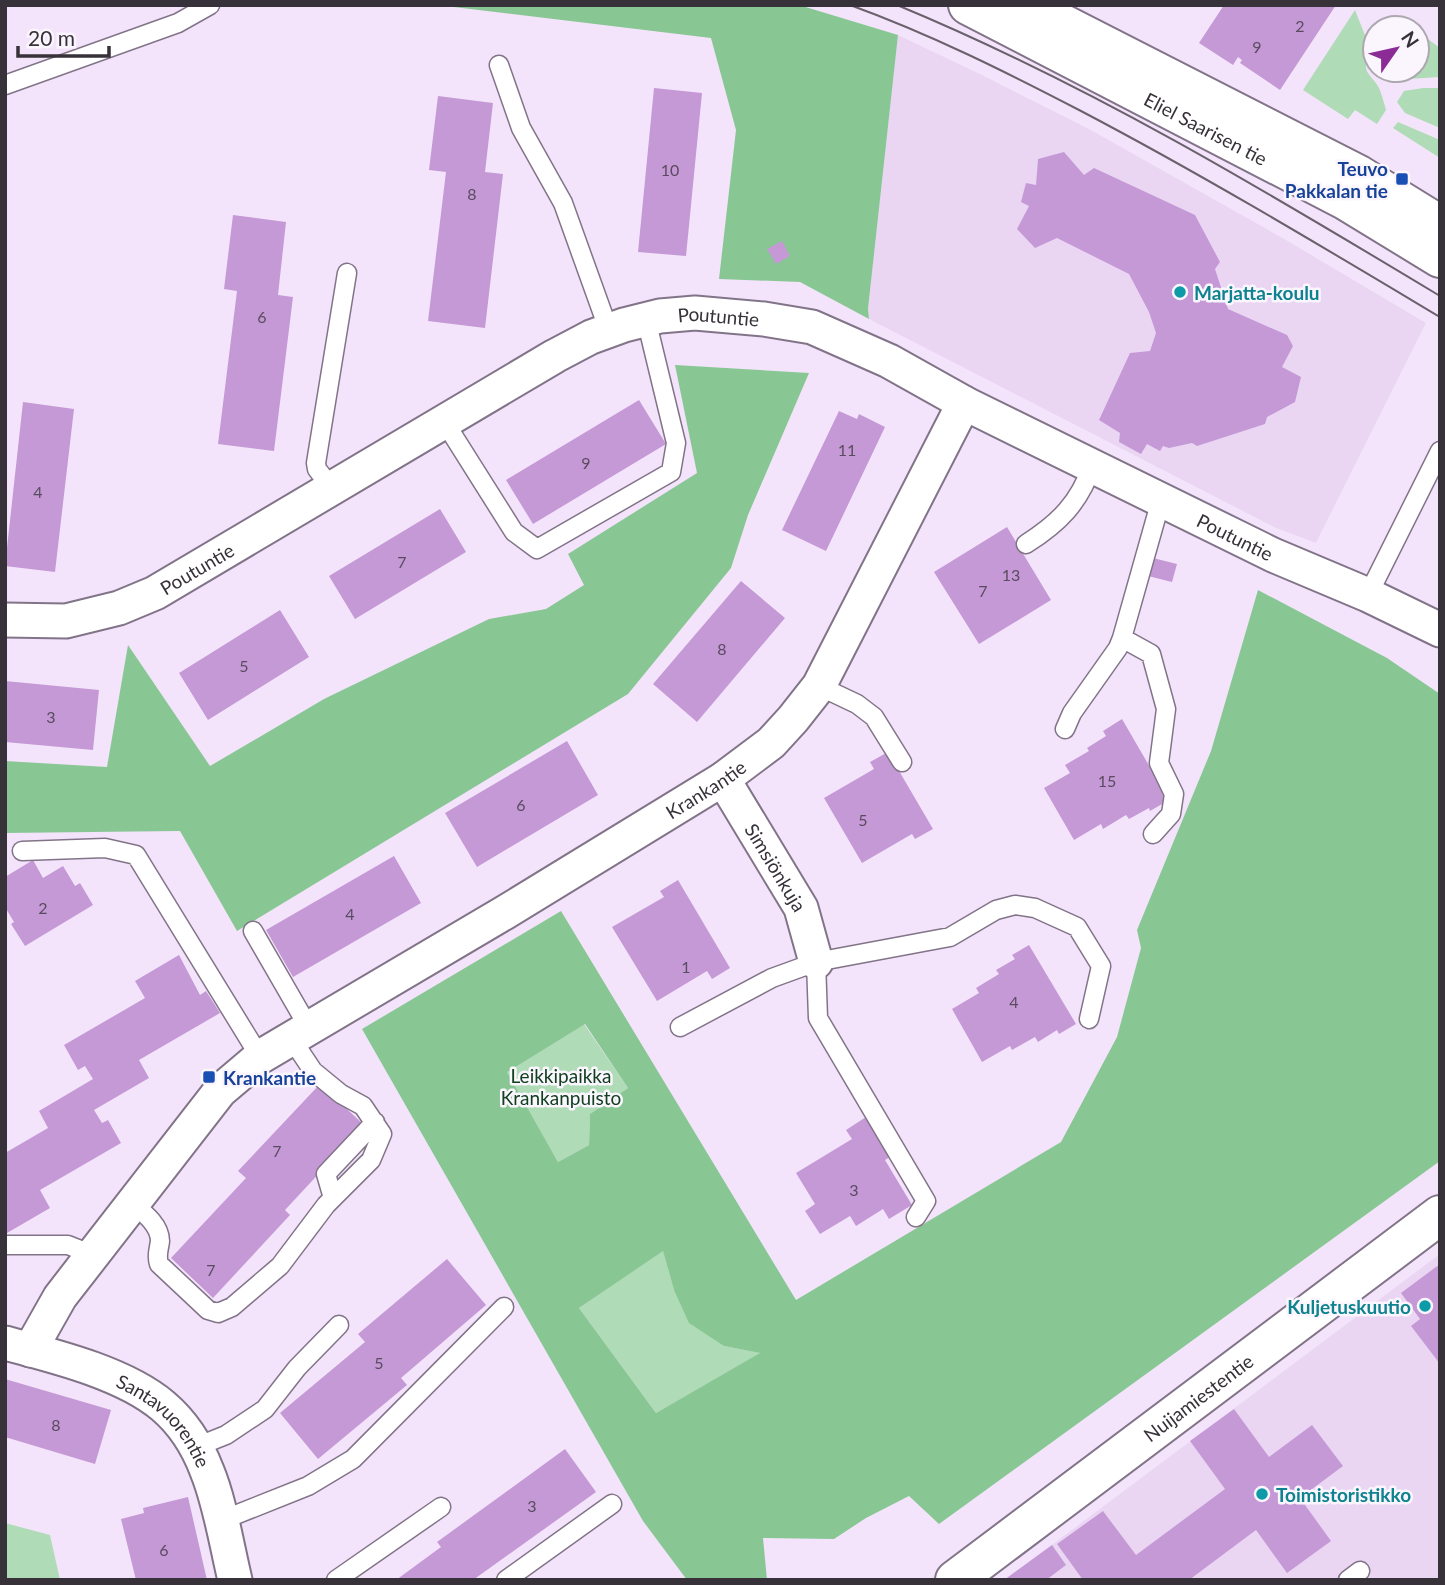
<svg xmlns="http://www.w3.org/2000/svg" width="1445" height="1585" viewBox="0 0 1445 1585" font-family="Lato,sans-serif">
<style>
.built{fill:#ead6f3}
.green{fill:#afdbb7}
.forest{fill:#88c794;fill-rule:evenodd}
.building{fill:#c499d6}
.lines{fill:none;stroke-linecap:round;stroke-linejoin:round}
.lane-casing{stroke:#827488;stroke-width:21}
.street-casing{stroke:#827488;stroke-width:37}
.secondary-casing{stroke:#827488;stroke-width:42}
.lane{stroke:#fff;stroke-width:18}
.street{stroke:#fff;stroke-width:33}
.secondary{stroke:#fff;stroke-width:38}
.tram{stroke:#6a616d;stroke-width:2}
.transit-dot{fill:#1a4fb4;stroke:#fbf5fe;stroke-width:2.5}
.culture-dot{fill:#0f9aa8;stroke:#fbf5fe;stroke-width:2.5}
.labels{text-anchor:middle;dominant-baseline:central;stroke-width:5;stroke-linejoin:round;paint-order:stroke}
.number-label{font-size:16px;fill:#5a4b60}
.street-label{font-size:19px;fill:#373139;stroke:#fbf5fe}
.transit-label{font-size:19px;font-weight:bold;fill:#164399;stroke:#fbf5fe;text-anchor:end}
.culture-label{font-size:19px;font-weight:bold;fill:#0d838f;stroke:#fbf5fe;text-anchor:start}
.park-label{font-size:19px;fill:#11401f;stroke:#fbf5fe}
</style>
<rect width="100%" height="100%" fill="#f4e4fb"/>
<path class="built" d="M898 35 980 74 1089 129 1286 240 1426 323 1316 543 1276 528 869 319 868 309Z
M1440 1254V1580H1005Z"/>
<path class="green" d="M1355 10 1372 53C1358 72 1372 74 1379 88 1382 95 1384 103 1386 110L1377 124 1355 110 1348 119 1303 90Z
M1417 31 1440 48V77L1393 80 1391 70H1417Z
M1423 88H1440V128L1405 113 1397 102 1404 91Z
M1398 122 1440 140V158L1393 128Z
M584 1024 628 1088 590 1114 589 1145 558 1162 506 1072Z
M663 1250 674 1290 724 1346 761 1353 656 1413 579 1308Z
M5 1523 50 1535 60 1580H5Z"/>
<path class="forest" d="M437 5H799L898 35 868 309 869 319 800 282 719 279 736 130 711 38Z
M675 365 809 373 748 515 731 568 628 694 237 931 180 831 5 833V761L107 767 128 645 210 766 324 699 489 619 546 609 584 585 568 554 697 473Z
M1258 590 1387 658 1440 694V1161L939 1524 909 1496 866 1518 834 1539 763 1538 767 1580H687L643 1521 362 1029 561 911 796 1300 1061 1142 1117 1037 1141 948 1137 930 1211 751ZM585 1024 628 1088 590 1114 589 1145 558 1162 507 1072ZM663 1251 674 1290 689 1323 724 1346 760 1353 656 1413 579 1308Z"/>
<path class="building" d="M1224 5H1336L1280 90 1240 63 1242 60 1238 57 1233 65 1199 43Z
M654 88 702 93 686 256 638 252Z
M438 96 493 103 485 172 503 174 485 328 428 321 446 172 429 170Z
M1064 152 1084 175 1094 168 1195 215 1220 262 1215 269 1228 309 1287 335 1293 346 1282 367 1301 377 1295 402 1267 417 1265 424 1197 446 1192 443 1169 448 1163 446 1160 451 1147 444 1141 454 1119 442 1120 433 1099 420 1130 353 1150 351 1156 333 1149 312 1129 274 1057 238 1035 248 1017 229 1029 206 1021 202 1026 183 1036 185 1038 159Z
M233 215 286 222 278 295 293 297 274 451 218 444 237 291 224 289Z
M782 241 790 256 776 264 767 249Z
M639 400 666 444 533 524 506 480Z
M23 402 74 409 55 572 5 566Z
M839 411 857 419 859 414 885 427 826 551 782 530Z
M440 509 466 552 355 619 329 576Z
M1007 527 1051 600 979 644 934 572Z
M1153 558 1177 564 1172 582 1148 576Z
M741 581 785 618 697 722 653 684Z
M280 610 309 657 208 720 179 673Z
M5 681 99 690 93 750 5 742Z
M1122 719 1169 800 1150 811 1149 808 1129 819 1126 815 1103 829 1101 824 1074 840 1044 788 1070 773 1065 765 1089 751 1087 748 1106 736 1103 731Z
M567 741 598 795 477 867 445 813Z
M888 752 933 829 915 839 912 834 862 863 824 798 874 769 870 762Z
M394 856 421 903 293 977 266 930Z
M33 860 43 878 63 866 75 886 80 883 93 905 25 946 11 924 14 922 5 907V877Z
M678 880 730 968 712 979 707 971 657 1001 612 927 664 897 660 891Z
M1029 945 1076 1024 1059 1034 1057 1030 1038 1042 1035 1037 1012 1050 1010 1046 982 1062 952 1009 979 993 976 988 999 974 996 970 1015 959 1012 955Z
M179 955 200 995 206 991 220 1013 139 1060 149 1078 94 1110 102 1123 108 1120 121 1143 40 1190 50 1208 7 1233 5 1153 48 1128 39 1111 93 1079 85 1066 78 1070 64 1045 145 998 135 981Z
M320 1084 364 1125 285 1210 290 1215 213 1298 171 1258 246 1178 238 1171Z
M866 1117 890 1157 885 1160 912 1205 889 1219 883 1209 856 1226 850 1216 820 1234 805 1211 815 1204 796 1173 852 1139 846 1130Z
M447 1259 486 1305 401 1378 407 1385 318 1459 280 1413 365 1342 358 1334Z
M1440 1264V1364L1411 1326 1420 1319 1401 1293Z
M5 1379 111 1410 95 1464 5 1437Z
M1234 1409 1269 1457 1312 1425 1343 1466 1300 1498 1331 1541 1287 1573 1256 1530 1189 1580H1083L1057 1544 1103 1511 1136 1555 1225 1489 1190 1441Z
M565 1449 596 1492 473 1580H396L441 1547 437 1542Z
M188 1497 207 1580H136L121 1519 144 1513 143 1508Z
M1052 1545 1066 1565 1046 1580H1004Z"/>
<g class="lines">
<g class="lane-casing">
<path id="lane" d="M499 65 521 128 563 203 609 331
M5 85 178 23 210 5
M444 421 514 532 537 549 671 472 676 443 646 319
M332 489 317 469 316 463 347 273
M1026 544C1059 523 1079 503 1092 466
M1368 595 1440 451
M819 686 857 704 874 717 902 762
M1065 729 1072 713 1118 648 1122 638
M1153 834 1171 814 1174 794 1159 763 1166 709 1151 654 1122 638 1161 500
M22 851 105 848 136 855 260 1057
M253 931 309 1028
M816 962 818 1018 926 1201 916 1217
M680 1027 772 978 816 962 950 937 996 910 1015 905 1035 908 1077 927 1101 966 1089 1019
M333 1198 326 1174 375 1122
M133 1204C144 1213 160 1225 160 1241 159 1250 156 1255 159 1264L208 1310 218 1313 232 1307 280 1266 326 1205 371 1160 382 1134 363 1106 341 1094 313 1071 291 1038
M5 1245H68L93 1255
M196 1447 226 1435 265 1409 297 1368 339 1325
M220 1521 308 1486 353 1459 504 1307
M336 1580 441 1507
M506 1580 612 1504
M1348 1580 1360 1571"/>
</g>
<g class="street-casing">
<g id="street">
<path id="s1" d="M5 620 66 621 119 608 155 593 555 356 591 337 624 325 660 316 695 313 764 319 812 327 889 361 964 403 1273 555 1368 595 1440 630"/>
<path id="s2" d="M723 779 801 908 816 962"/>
<path id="s3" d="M5 1343C54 1356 124 1373 163 1406 183 1423 198 1447 207 1471 220 1502 227 1547 235 1580"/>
<path id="s4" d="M30 1350 60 1297 220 1091 260 1057 504 913 723 779 771 743 793 719 819 686 964 403"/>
</g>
</g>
<g class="secondary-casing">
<g id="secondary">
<path id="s5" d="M968 5 1345 200 1440 258"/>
<path d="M1028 6 1359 175 1440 225"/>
<path id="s6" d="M955 1580 1440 1215"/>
</g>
</g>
<use href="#lane" class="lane"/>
<use href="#street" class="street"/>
<use href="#secondary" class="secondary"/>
<path class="tram" d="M850 5C930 34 1006 72 1081 111 1203 175 1321 246 1440 317
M897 5C1088 84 1264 190 1440 296"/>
</g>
<g class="transit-dot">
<rect x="1395" y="172" width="14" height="14" rx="3.5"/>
<rect x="202" y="1070" width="14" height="14" rx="3.5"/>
</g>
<g class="culture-dot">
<circle cx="1180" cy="292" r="7"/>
<circle cx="1425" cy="1306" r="7"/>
<circle cx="1262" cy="1494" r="7"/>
</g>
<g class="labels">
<g class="number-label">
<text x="1300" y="25">2</text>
<text x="1257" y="46">9</text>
<text x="670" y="169">10</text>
<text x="472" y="193">8</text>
<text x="262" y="316">6</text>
<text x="847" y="449">11</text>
<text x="586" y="462">9</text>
<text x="38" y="491">4</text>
<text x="402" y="561">7</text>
<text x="1011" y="574">13</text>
<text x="983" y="590">7</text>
<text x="722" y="648">8</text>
<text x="244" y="665">5</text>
<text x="51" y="716">3</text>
<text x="1107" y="780">15</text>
<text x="521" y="804">6</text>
<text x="863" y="819">5</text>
<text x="43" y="907">2</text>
<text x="350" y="913">4</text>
<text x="686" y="966">1</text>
<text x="1014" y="1001">4</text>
<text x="277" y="1150">7</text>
<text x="854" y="1189">3</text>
<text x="211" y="1269">7</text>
<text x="379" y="1362">5</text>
<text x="56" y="1424">8</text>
<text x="532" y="1505">3</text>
<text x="164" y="1549">6</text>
</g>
<g class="street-label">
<text stroke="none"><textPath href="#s5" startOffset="268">Eliel Saarisen tie</textPath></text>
<text stroke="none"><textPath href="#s1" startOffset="791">Poutuntie</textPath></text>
<text stroke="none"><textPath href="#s1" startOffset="1358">Poutuntie</textPath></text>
<text stroke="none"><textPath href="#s1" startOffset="203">Poutuntie</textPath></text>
<text stroke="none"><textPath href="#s4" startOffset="894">Krankantie</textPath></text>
<text stroke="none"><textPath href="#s2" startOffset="103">Simsiönkuja</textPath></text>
<text stroke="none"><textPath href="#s6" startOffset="304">Nuijamiestentie</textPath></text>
<text stroke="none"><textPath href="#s3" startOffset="182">Santavuorentie</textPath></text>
</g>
<g class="transit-label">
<text x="1388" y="168">Teuvo<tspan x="1388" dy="22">Pakkalan tie</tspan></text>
<text x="223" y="1077" text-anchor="start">Krankantie</text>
</g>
<g class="culture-label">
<text x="1194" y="292">Marjatta-koulu</text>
<text x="1411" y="1306" text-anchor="end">Kuljetuskuutio</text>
<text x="1276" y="1494">Toimistoristikko</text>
</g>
<g class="park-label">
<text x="561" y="1075">Leikkipaikka<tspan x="561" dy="22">Krankanpuisto</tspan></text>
</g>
</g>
<rect width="1445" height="1585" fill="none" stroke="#373139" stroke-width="14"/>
<g transform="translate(1396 49) rotate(56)"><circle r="33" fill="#fbf5fe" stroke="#ada7af" stroke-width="2"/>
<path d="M0-5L12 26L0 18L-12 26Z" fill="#8b2c96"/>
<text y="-10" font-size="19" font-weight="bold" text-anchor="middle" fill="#373139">N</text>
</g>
<path d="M18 46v10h91v-10" fill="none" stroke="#373139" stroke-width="3.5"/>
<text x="28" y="46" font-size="21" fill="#373139" stroke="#fbf5fe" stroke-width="5" paint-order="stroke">20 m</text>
</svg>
